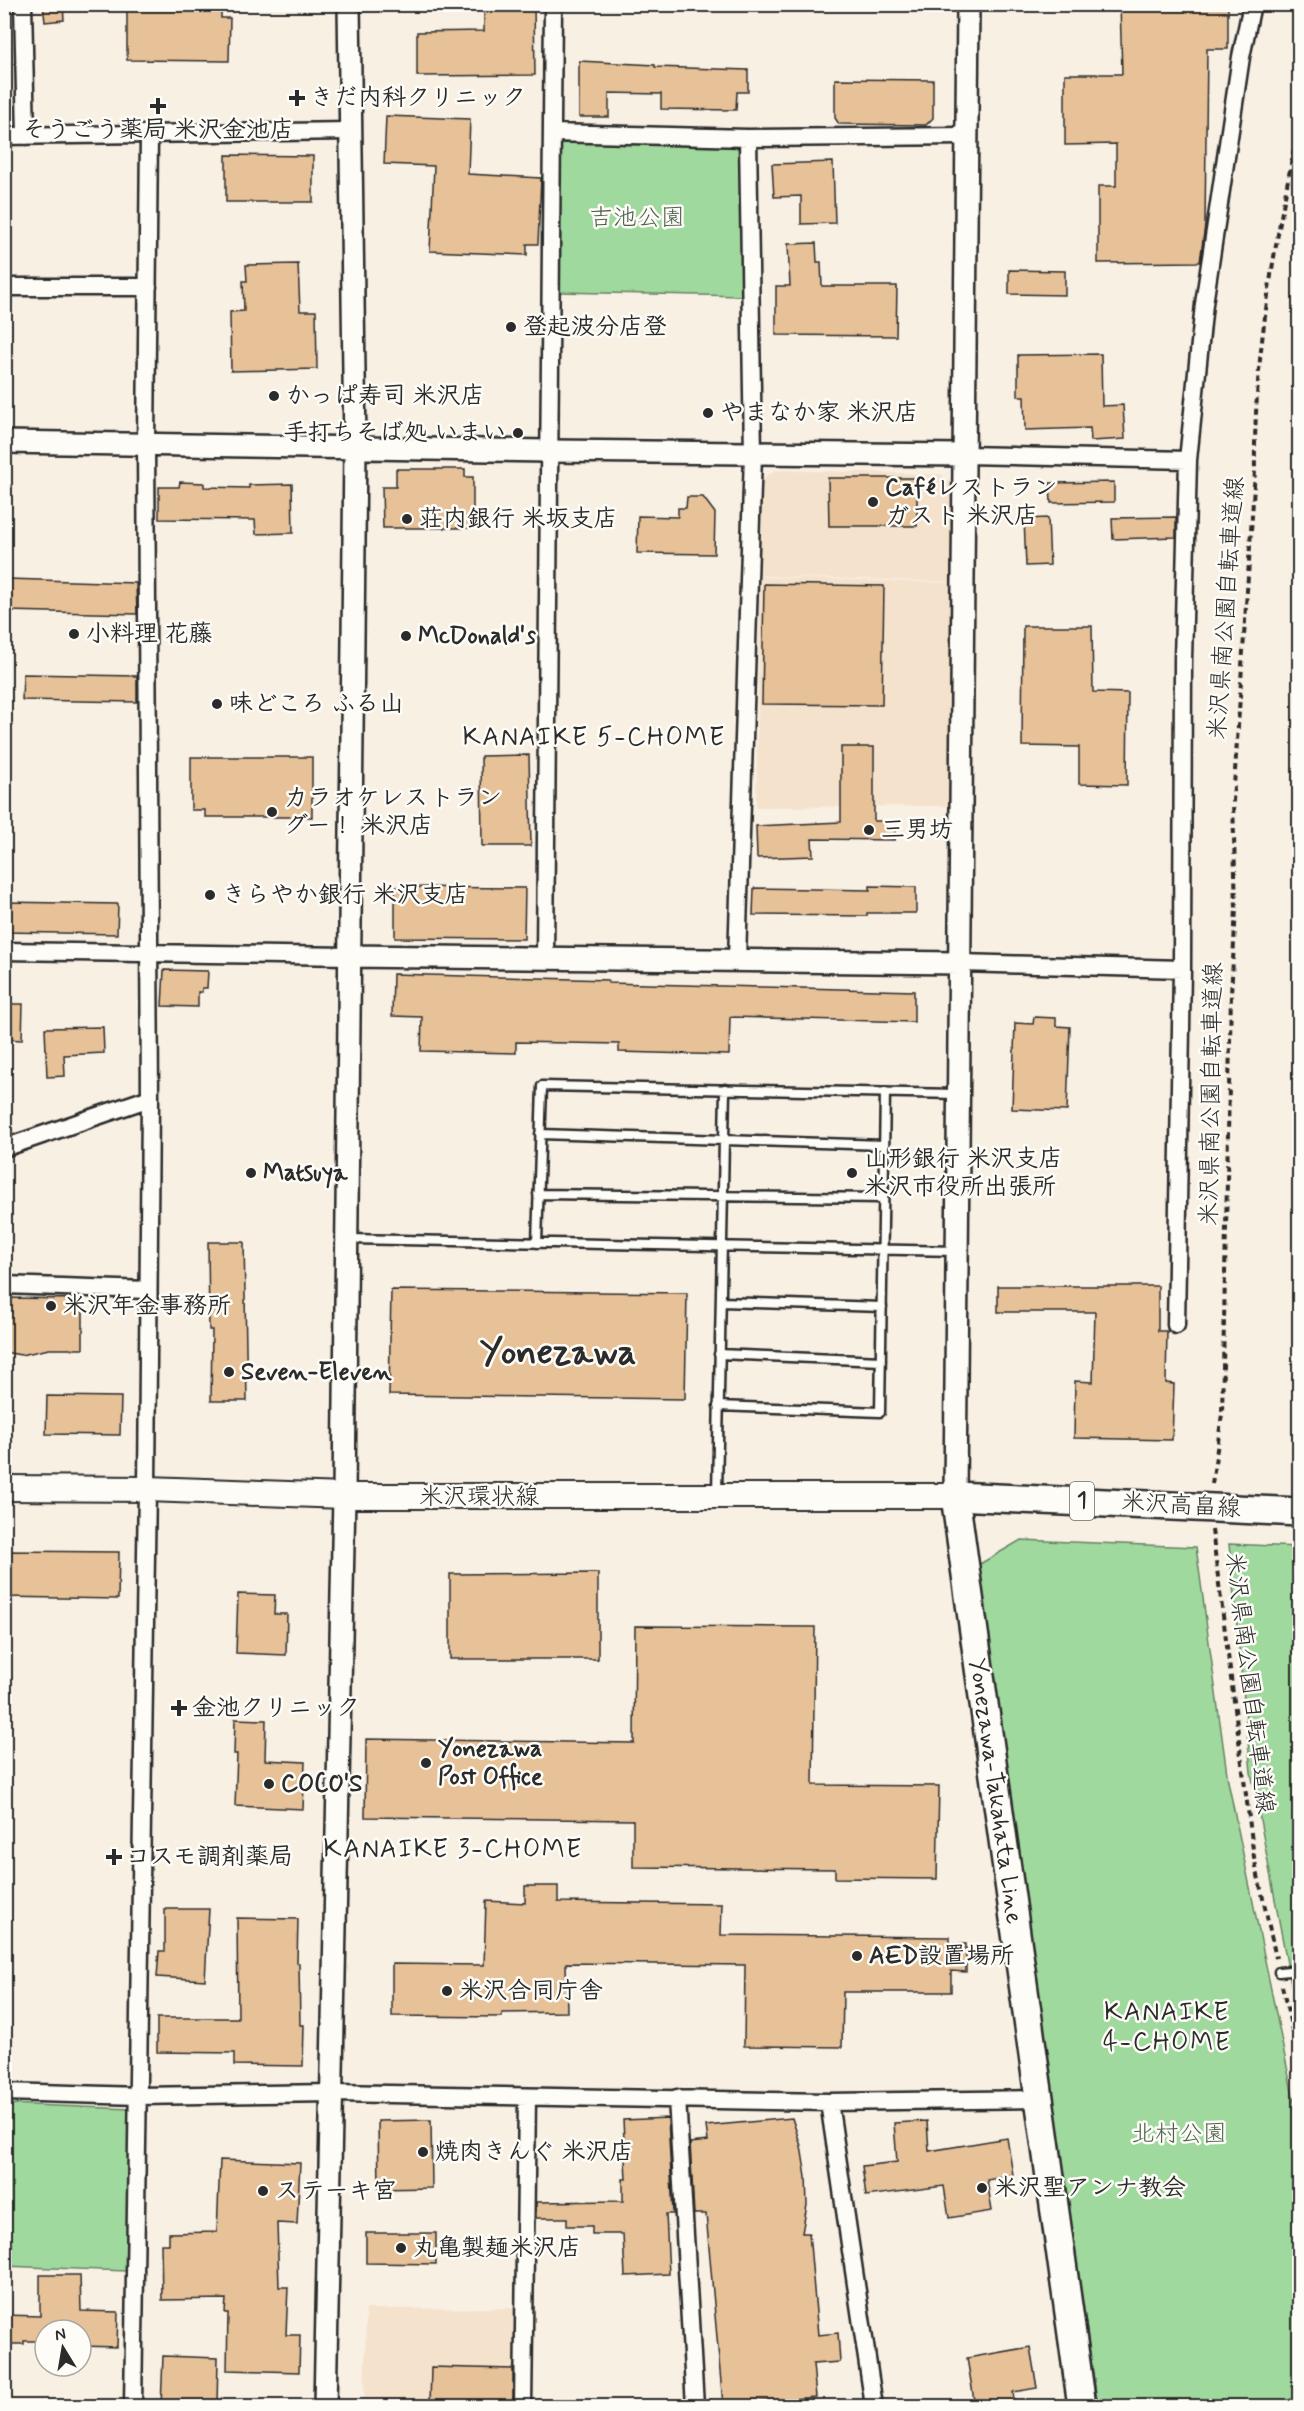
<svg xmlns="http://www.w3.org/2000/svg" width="1304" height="2411" viewBox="0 0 1304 2411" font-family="Mynerve,'Klee One',sans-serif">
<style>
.built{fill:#f4e2cd}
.green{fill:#a0d99e;stroke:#668264;stroke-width:1.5}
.building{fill:#e7c197;stroke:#2b2b2b;stroke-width:1.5}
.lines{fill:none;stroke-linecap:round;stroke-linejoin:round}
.service-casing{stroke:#2b2b2b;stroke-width:13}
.minor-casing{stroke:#2b2b2b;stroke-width:21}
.tertiary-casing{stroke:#2b2b2b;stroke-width:26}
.secondary-casing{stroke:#2b2b2b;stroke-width:28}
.primary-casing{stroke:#2b2b2b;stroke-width:32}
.path{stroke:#2b2b2b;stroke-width:4;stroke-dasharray:6 4.5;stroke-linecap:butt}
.service{stroke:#fdfcf7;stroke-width:8}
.minor{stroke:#fdfcf7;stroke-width:16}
.tertiary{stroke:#fdfcf7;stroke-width:21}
.secondary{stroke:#fdfcf7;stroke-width:24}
.primary{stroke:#fdfcf7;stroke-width:27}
.poi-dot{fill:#2b2b2b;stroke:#fdfcf7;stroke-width:2}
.labels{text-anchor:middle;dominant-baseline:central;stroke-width:5;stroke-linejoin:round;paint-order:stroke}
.shield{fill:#fdfcf7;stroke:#6a6a68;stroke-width:1.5}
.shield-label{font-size:22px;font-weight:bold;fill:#2b2b2b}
.poi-label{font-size:24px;font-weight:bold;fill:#2b2b2b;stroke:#fdfcf7;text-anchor:start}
.park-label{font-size:24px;fill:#4e5f4e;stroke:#fdfcf7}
.street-label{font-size:24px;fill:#2b2b2b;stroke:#fdfcf7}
.neighbourhood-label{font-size:26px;letter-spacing:1.5px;fill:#2b2b2b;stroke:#fdfcf7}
.town-label{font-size:36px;font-weight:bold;fill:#2b2b2b;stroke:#fdfcf7}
</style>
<rect width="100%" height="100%" fill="#f9f0e4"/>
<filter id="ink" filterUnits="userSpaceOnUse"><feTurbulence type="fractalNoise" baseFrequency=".0167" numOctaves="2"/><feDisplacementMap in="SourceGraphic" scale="12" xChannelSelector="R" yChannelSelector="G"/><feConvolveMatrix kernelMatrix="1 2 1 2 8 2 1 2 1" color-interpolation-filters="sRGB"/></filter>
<g filter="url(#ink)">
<path class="built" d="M5 5H14L17 119 5 128Z
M775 470 941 474 956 488 953 582 760 576 763 479Z
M760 577 953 583 949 806 756 807Z
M519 2308 518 2406H364L366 2309Z
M228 2403 310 2404V2406H228Z"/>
<path class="green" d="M560 142 744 145V296L558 292Z
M1021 1540 1196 1547 1228 1781 1299 2125V2406H1098L973 1568Z
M1229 1544 1299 1547V2027L1251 1772Z
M5 2104 132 2109 126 2271 5 2266Z"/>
<path class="building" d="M43 4H63L64 20 45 22Z
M127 4H221V18H230L229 61 127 60Z
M484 4H534L535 75 417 76V32L484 31Z
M1120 4H1228V49H1207L1205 225 1200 262 1098 263V186H1116V144L1065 145V74H1122Z
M579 61 655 65V67L748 70V92H737L736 110 661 109V94L609 93V117H579Z
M835 79 933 80V118L926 125 839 124 835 118Z
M386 116 470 119 468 174 541 178 538 244H527V255L430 251 434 166 384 164Z
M226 155 313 156V202H226Z
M833 162 835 223 801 224V196L774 197 772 164Z
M816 243 817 262H821L822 286H897L896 336 776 335V286H790L788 244Z
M298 264 300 311H316L317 369 231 371 230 312 244 311 243 281H247L246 265Z
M1009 270 1065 271V295L1009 294Z
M1101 354 1102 406 1123 405 1125 439 1091 441 1090 428 1025 430 1024 396H1018V355Z
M396 469H465V477H473V528H383L382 487H396Z
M828 478H917V526H829Z
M180 482 204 483V487L249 488V485L292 484 293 533 256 534 255 520 159 519V487H179Z
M1114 482V502L1051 503 1050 483Z
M687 497H703L715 513 714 554 637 553 638 516 678 517V508H686Z
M1176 517V537L1113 539 1112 518Z
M1048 518 1050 565 1026 566 1024 519Z
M7 579 136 583 137 614 6 611Z
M764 584 884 586 882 705 762 704Z
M1023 626H1092L1093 692 1128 693 1127 785 1079 784V747L1022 746Z
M23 674 137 676V702L22 700Z
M841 747H874V821H895V840L812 839 813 856 757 858 756 826 841 822Z
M529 755 531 846H482L481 756Z
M191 757H312V817H205V810H191Z
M870 886 916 887V913H867V916L753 915 754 888 870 890Z
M395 887 525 888 524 939 395 938Z
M4 902 118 904 117 934 4 932Z
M164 970 208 971 207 988H202V992H198V1007L162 1006Z
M393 974 608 980V983L914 991V1022L730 1017 729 1055 619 1052V1044L516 1042V1053L421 1051 422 1017 392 1016Z
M4 1004H23L22 1040 4 1039Z
M1034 1017 1056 1018V1026L1070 1027 1067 1111 1012 1109 1015 1023 1033 1024Z
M103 1027 104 1053 64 1055 65 1076 47 1077 45 1028Z
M208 1242H244L247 1401H211L212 1330H209Z
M998 1286H1158V1331H1167L1166 1383 1174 1384 1172 1440 1074 1438 1075 1381 1093 1382 1095 1312H998Z
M391 1290 687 1293 685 1399 389 1395Z
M4 1298 83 1299V1349H49L21 1355 4 1352Z
M47 1396 121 1397 120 1435 46 1434Z
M4 1551 119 1552 118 1599 4 1597Z
M598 1573V1659H450V1574Z
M238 1594 275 1595 274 1614H287L286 1655 236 1653Z
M635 1626 815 1627 813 1785 939 1786 937 1879 835 1878V1869L633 1867V1820L365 1817 366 1739 634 1743Z
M235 1719 266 1720 265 1760 305 1762 303 1809 235 1806 237 1754H234Z
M525 1886H558V1902L722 1904 721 1935 950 1937V1944H966V1972L951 1971V1992H843L842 2047 744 2046 745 1965 566 1963 567 2012 502 2013V2017L392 2016V1964L484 1965 486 1901 525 1903Z
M165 1909H209L205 1980 157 1977 159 1951H165Z
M237 1918 298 1919 297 1963H299L300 2025H304L303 2066 234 2065V2053L157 2052V2018H238Z
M668 2118 673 2214H666L669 2274 625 2276 623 2234H592V2226H567V2218H536V2202L623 2201V2179H626L623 2120Z
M792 2118 801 2146 806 2177 807 2205 802 2233H809L818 2335 838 2333 840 2362 813 2364 816 2397 723 2405 706 2214H694L690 2143 708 2141 706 2126Z
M431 2120 432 2188 379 2189 378 2121Z
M927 2121 929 2151 1007 2138 1013 2175 987 2180 992 2211 949 2218 944 2186 866 2196 862 2166 897 2162 894 2123Z
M220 2160 300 2163 297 2224 277 2223 279 2287H288L286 2335H300L299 2372 227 2370 228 2313H225L226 2299 162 2300 161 2244H169V2233L217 2232Z
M366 2233H436V2264L366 2263Z
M40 2275H80L81 2311 118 2312 117 2347 81 2346V2330H45V2341H24V2344H4V2315L40 2316Z
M1030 2347 1037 2388 1013 2392 1015 2406H975L967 2358Z
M163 2356 218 2358 217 2406H161Z
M431 2367 513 2369V2406H430Z"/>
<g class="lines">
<g class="service-casing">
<path id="service" d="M540 1134 884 1145
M538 1194 883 1198
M349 1239 957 1251
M537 1243 542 1086 958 1094
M721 1302 882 1307
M719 1354 881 1361
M718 1406 880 1412 885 1092
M717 1494 725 1089
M1279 1972 1300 1970"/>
</g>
<g class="minor-casing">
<path id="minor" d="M23 4 26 136
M552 133 748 138 967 136
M4 136 350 131
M4 287H148
M964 455 1188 460
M4 951 350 956
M545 958 553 4
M737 960 753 454 748 138
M960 963 1182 969
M4 1148 150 1098
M4 1285 148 1290
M1176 1325 1182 969 1183 660 1188 460 1204 304 1241 57 1252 4
M4 2092 139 2096 333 2093 829 2102 1037 2099
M677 2098 695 2406
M829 2102 874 2406
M133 2406 147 1489 150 1098 146 445 149 135
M523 2406 527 2097"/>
</g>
<g class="tertiary-casing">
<path id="tertiary" d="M4 442 549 451 964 455
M350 956 960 963
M955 1496 968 4
M325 2406 344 1496 355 447 349 4"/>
</g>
<g class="secondary-casing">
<path id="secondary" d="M4 1488 147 1489 344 1496H955"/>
</g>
<g class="primary-casing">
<path id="primary" d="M1082 2406 955 1496 1300 1512"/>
</g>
<path class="path" d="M1212 1484 1222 1414 1231 994 1236 909 1233 801 1255 471C1253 353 1277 235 1300 119
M1212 1530 1254 1857 1276 1958
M1282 1986 1300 2065"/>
<use href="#service" class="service"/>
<use href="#minor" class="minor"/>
<use href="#tertiary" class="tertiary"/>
<use href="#secondary" class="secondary"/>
<use href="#primary" class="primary"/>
</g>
</g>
<g class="poi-dot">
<path d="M294 89h6v6h6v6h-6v6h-6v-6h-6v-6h6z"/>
<path d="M155 97h6v6h6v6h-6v6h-6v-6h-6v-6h6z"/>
<circle cx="511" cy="327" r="6"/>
<circle cx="274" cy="396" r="6"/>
<circle cx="708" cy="413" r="6"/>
<circle cx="518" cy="433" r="6"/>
<circle cx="873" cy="502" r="6"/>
<circle cx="407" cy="519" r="6"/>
<circle cx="74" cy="634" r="6"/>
<circle cx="406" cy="636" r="6"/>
<circle cx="217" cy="704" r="6"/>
<circle cx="272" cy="812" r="6"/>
<circle cx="869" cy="830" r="6"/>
<circle cx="210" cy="895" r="6"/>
<circle cx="251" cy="1173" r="6"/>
<circle cx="852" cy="1173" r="6"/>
<circle cx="51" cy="1306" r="6"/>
<circle cx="229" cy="1372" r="6"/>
<path d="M176 1699h6v6h6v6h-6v6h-6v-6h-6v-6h6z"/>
<circle cx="426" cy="1763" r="6"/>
<circle cx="269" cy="1784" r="6"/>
<path d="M111 1848h6v6h6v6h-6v6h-6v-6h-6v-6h6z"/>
<circle cx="857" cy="1956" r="6"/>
<circle cx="447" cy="1991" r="6"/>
<circle cx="423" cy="2152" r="6"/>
<circle cx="982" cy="2188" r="6"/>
<circle cx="263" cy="2191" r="6"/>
<circle cx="401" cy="2248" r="6"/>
</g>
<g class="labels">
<rect class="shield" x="1070" y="1482" width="24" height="38" rx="4.5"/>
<g class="shield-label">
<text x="1082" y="1501">1</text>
</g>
<g class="poi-label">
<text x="310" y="98">きだ内科クリニック</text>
<text x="158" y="130" text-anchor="middle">そうごう薬局 米沢金池店</text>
<text x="523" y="327">登起波分店登</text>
<text x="286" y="396">かっぱ寿司 米沢店</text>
<text x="720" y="413">やまなか家 米沢店</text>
<text x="506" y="433" text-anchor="end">手打ちそば処 いまい</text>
<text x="885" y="488">Caféレストラン<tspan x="885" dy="28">ガスト 米沢店</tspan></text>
<text x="419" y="519">荘内銀行 米坂支店</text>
<text x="86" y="634">小料理 花藤</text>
<text x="418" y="636">McDonald's</text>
<text x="229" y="704">味どころ ふる山</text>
<text x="284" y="798">カラオケレストラン<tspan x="284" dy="28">グー！ 米沢店</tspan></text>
<text x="881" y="830">三男坊</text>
<text x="222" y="895">きらやか銀行 米沢支店</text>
<text x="864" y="1159">山形銀行 米沢支店<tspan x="864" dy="28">米沢市役所出張所</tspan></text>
<text x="263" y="1173">Matsuya</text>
<text x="63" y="1306">米沢年金事務所</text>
<text x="241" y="1372">Seven-Eleven</text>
<text x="192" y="1708">金池クリニック</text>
<text x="438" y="1749">Yonezawa<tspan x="438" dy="28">Post Office</tspan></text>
<text x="281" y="1784">COCO'S</text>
<text x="126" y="1857">コスモ調剤薬局</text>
<text x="869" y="1956">AED設置場所</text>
<text x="459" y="1991">米沢合同庁舎</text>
<text x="435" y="2152">焼肉きんぐ 米沢店</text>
<text x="994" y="2188">米沢聖アンナ教会</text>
<text x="275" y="2191">ステーキ宮</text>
<text x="413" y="2248">丸亀製麺米沢店</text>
</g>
<g class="park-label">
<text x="637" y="218">吉池公園</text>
<text x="1179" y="2134">北村公園</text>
</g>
<g class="street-label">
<text transform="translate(1227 608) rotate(-86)">米沢県南公園自転車道線</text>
<text transform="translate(1212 1094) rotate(-89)">米沢県南公園自転車道線</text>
<text x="479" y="1497">米沢環状線</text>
<text transform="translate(1181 1506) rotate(3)">米沢高畠線</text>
<text transform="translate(1249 1683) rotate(83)">米沢県南公園自転車道線</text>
<text transform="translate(995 1791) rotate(82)">Yonezawa-Takahata Line</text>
</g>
<g class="neighbourhood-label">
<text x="594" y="738">KANAIKE 5-CHOME</text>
<text x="453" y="1850">KANAIKE 3-CHOME</text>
<text x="1167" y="2013">KANAIKE<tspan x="1167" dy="30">4-CHOME</tspan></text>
</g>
<g class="town-label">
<text x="558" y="1353">Yonezawa</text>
</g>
</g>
<rect width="1304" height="2411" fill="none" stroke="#fdfcf7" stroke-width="24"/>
<rect x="12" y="12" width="1280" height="2387" fill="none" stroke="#2b2b2b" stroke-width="2" filter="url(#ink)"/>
<g transform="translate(63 2348) rotate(349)"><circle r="28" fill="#fdfcf7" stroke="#a9a8a5" stroke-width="1.5"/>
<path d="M0-4.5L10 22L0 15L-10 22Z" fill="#2b2b2b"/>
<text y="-9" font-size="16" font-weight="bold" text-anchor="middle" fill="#2b2b2b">N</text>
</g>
</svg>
